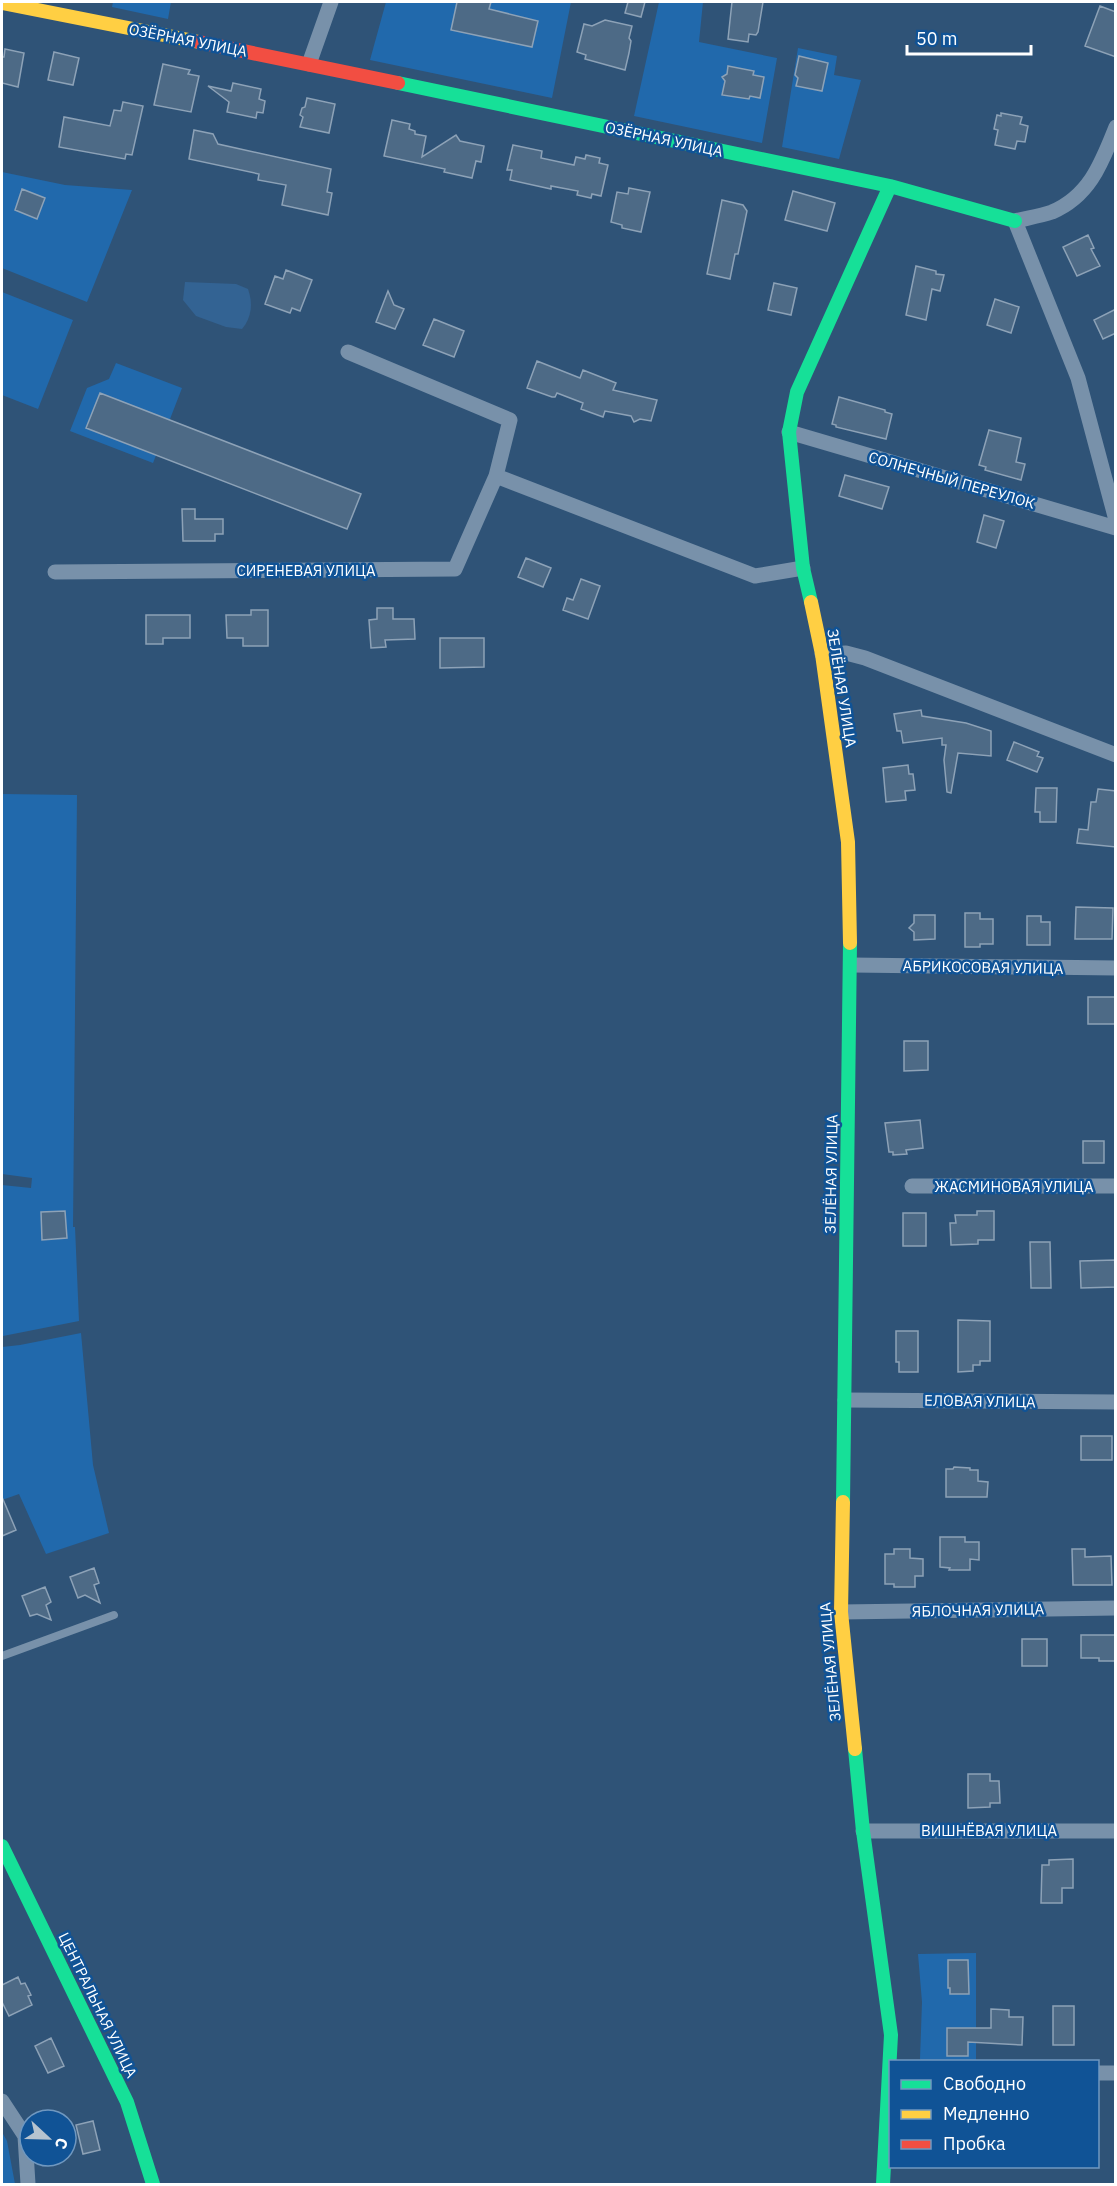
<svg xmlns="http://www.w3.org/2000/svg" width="1117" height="2186" viewBox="0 0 1117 2186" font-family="'IBM Plex Sans',sans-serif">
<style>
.green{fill:#2169ac}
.water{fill:#336393}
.building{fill:#4d6a86;stroke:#8da2b7;stroke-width:1.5}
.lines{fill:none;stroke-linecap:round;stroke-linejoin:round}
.lane{stroke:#7891aa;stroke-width:8}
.street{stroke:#7891aa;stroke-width:15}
.fast{stroke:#16e098;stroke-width:14}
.slow{stroke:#ffcf43;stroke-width:14}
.jam{stroke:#f24e42;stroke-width:14}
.labels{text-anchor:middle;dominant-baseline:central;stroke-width:5;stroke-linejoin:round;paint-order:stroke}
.street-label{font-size:15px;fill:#fff;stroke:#105396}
</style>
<rect width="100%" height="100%" fill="#2f5377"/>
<path class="green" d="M113 2H171L168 19 112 7Z
M386 2H571L552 98 370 60Z
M659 2H703L699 42 777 58 762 143 634 116Z
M798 48 837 56 834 75 861 80 839 159 782 147Z
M2 172 65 185 132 190 87 302 2 268Z
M2 292 73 320 38 409 2 395Z
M116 363 182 388 153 463 70 431 87 388 109 379Z
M2 794 77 795 73 1227H75L79 1321 3 1336H2V1185L31 1188 32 1178 2 1174Z
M81 1333 93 1465 109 1533 46 1554 19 1494 2 1500V1347L20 1345Z
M976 1953V2061L923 2062 920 2059 922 2002 918 1954Z
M2 2132 7 2141 15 2184H2Z"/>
<path class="water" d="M185 282 236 284 248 289C253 303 252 317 242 329L226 327 196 316 183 300Z"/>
<path class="building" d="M457 2H491L489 9 538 21 532 47 451 30Z
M628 2H645L641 17 625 13Z
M732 2H763L758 32 756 35 749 34 748 42 728 39Z
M1100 6 1116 12V57L1085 46Z
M605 20 632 26 629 38 631 41 629 53 625 70 585 59 586 55 577 52 584 24 592 26Z
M5 49 24 53 18 87 2 83V57H4Z
M54 52 79 58 73 85 48 80Z
M799 56 828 63 822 91 796 86 798 78 795 75Z
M163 64 190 70 188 74 199 76 191 112 154 105Z
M728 66 754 71 753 75 764 77 760 98 750 96 749 99 722 95 725 81 722 77 727 74Z
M233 83 261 89 259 99 265 101 263 113 257 112 256 118 227 112 229 102 208 86 231 91Z
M307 98 335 104 329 133 300 127 303 117 300 115 302 108 305 107Z
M123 102 143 106 132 155 126 154 125 159 59 147 64 117 110 126 114 110 121 111Z
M1001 113 1022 117 1020 124 1028 126 1025 142 1017 141 1015 149 995 145 998 130 994 129 997 115 1001 116Z
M392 120 410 124 409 129 415 131V134L426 136 422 157 456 135 460 141 484 146 481 162 476 161 472 178 444 172 445 169 384 156Z
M194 130 213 134 218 144 331 169 327 192 332 193 328 215 282 205 286 185 258 180 259 174 189 159Z
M513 145 542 151 541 158 574 165 576 157 585 159 586 155 600 158 599 163 608 165 601 196 592 194 591 198 577 195 578 191 551 186V189L510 180 512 170H507Z
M629 188 650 192 641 232 622 228V225L611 222 617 192 628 194Z
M22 189 45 198 37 219 15 210Z
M793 191 835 203 827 231 785 220Z
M722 200 743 205 747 211 738 254H735L730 279 707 274Z
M1088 235 1094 248 1091 249 1100 266 1077 276 1063 247Z
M916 266 936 271V274L944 275 940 291 932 289 926 320 906 315Z
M286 270 312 280 300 311 292 308 290 313 265 304 275 276 283 279Z
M774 283 797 288 791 315 768 310Z
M388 291 394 305 404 309 395 329 376 322Z
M995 299 1019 307 1011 333 987 325Z
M1116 309V333L1103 339 1094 320Z
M434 319 464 331 454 357 423 345Z
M537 361 580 378 583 370 616 383 613 390 657 400 651 421 640 419 634 422 631 416 605 411 603 417 581 409 583 403 557 393 555 397H552L527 388Z
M100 393 361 494 347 529 86 428Z
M839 397 885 410V412L892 414 886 439 836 427V425L832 424Z
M989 430 1021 438 1016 462 1025 464 1021 480 985 470 986 467 979 465Z
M845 475 889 487 882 509 839 496Z
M182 509H195V519H223V534H215V541H183Z
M984 515 1004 521 996 548 977 542Z
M526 558 551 568 543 587 518 577Z
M581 579 600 586 588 619 563 610 567 598 573 600Z
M377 608H393V619H414L415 639 385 640 386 647 371 648 369 620 377 619Z
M251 610H268V646H243V638H227L226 615H251Z
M146 615H190V638H163V644H146Z
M440 638H484V667L440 668Z
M921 710 922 716 966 723 991 731V756L958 753 951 793 947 792 944 760 946 745H942V738L903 743 901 731H897L894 714Z
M1014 742 1039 752 1037 756 1043 758 1037 772 1007 760Z
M908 765 909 774H913L915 790 905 791 906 800 886 802 883 768Z
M1036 788H1057L1056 822H1040V812H1035Z
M1098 789 1116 791V847L1077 843 1079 829 1088 830 1091 802H1096Z
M1076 907 1113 908 1112 939H1075Z
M965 913H980V919H993V944H980V947H965Z
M914 915H935V939L914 940V932L909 928 914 923Z
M1027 916H1041V922H1050V945H1027Z
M1088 997H1116V1024H1088Z
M904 1041H928V1070L904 1071Z
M920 1120 923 1148 906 1150 907 1154 893 1155V1152H889L885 1123Z
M1083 1141H1104V1163H1083Z
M65 1211 67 1238 42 1240 41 1212Z
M977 1211H994V1240H978V1244L951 1245 950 1223H956L955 1215H977Z
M903 1213H926V1246H903Z
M1030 1242H1050L1051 1288H1031Z
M1116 1260V1287L1081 1288 1080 1261Z
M958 1320 990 1321V1361H980V1365H973V1371L958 1372Z
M896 1331H918V1372H899V1362H896Z
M1081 1436H1112V1460H1081Z
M954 1467 970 1468V1470H978V1481L988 1482 987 1497H946V1469H953Z
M2 1497 16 1530 2 1536Z
M940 1537H965V1542H979V1560L970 1559V1570H949L950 1568 940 1567Z
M894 1549H910V1558L923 1559V1576H915V1587H894V1584H885V1554H894Z
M1072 1549H1085V1557L1111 1556 1112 1585H1073Z
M94 1568 99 1583 94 1585 100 1603 85 1595 78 1598 70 1577Z
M45 1587 51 1602 46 1605 51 1620 37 1614 30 1616 22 1596Z
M1081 1635H1116V1661H1099V1658H1081Z
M1022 1639H1047V1666H1022Z
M968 1774H990V1781H999L1000 1803H990V1807L968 1808Z
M1073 1859V1888H1062V1903H1041L1042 1865H1049V1860Z
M948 1960H968L969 1994H950V1988H948Z
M18 1977 21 1984 25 1983 31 1995 28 1996 32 2005 9 2016 2 2002V1985Z
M1053 2006H1074V2045H1053Z
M991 2009 1009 2010V2017H1023L1022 2045 968 2042V2056H947V2028H991Z
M51 2038 64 2066 48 2073 35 2046Z
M93 2121 100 2150 83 2154 76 2125Z"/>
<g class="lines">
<path class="lane" d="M2 1656 114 1615"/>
<path class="street" d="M309 64 331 2
M1116 127C1102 162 1090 196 1052 212 1040 216 1027 218 1015 221L1078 378 1116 520
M348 352 510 420 496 476 755 576 803 568
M789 432 1116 528
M55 572 455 569 496 476
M822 654 846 653 865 658 1116 755
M851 965 1116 968
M912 1186H1116
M845 1400 1116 1402
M841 1612 1116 1608
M863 1831H1116
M1098 2073H1116
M2 2101 25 2136 28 2184"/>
<path class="fast" d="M398 83 890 186 1015 221
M811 602 803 568 789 432 797 392 890 186
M843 1502 850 943
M855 1749 863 1831 891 2035 883 2184
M2 1846 127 2102 153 2184"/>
<path class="slow" d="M2 3 199 42
M811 602 822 654 848 842 850 943
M843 1502 841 1612 855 1749"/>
<path class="jam" d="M199 42 398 83"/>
</g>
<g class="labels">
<g class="street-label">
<text transform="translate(188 40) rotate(11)">ОЗЁРНАЯ УЛИЦА</text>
<text transform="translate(664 139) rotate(12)">ОЗЁРНАЯ УЛИЦА</text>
<text transform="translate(952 480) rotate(16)">СОЛНЕЧНЫЙ ПЕРЕУЛОК</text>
<text x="306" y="570">СИРЕНЕВАЯ УЛИЦА</text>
<text transform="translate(842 688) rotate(81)">ЗЕЛЁНАЯ УЛИЦА</text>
<text transform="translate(983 967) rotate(1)">АБРИКОСОВАЯ УЛИЦА</text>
<text transform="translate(831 1174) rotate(-89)">ЗЕЛЁНАЯ УЛИЦА</text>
<text x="1014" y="1186">ЖАСМИНОВАЯ УЛИЦА</text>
<text transform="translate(980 1401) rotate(1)">ЕЛОВАЯ УЛИЦА</text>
<text transform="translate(978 1610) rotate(-1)">ЯБЛОЧНАЯ УЛИЦА</text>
<text transform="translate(830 1662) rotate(-95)">ЗЕЛЁНАЯ УЛИЦА</text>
<text x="989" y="1830">ВИШНЁВАЯ УЛИЦА</text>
<text transform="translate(98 2005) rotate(64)">ЦЕНТРАЛЬНАЯ УЛИЦА</text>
</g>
</g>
<rect width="1117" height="2186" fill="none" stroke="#ffffff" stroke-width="6"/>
<rect x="889" y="2060" width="210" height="108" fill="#105396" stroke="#7098c0" stroke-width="1.5"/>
<rect x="901" y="2080" width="30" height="9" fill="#16e098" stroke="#7098c0" stroke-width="1.5"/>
<text x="943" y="2090" font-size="18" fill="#ffffff">Свободно</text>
<rect x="901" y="2110" width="30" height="9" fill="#ffcf43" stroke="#7098c0" stroke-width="1.5"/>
<text x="943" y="2120" font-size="18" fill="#ffffff">Медленно</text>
<rect x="901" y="2140" width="30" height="9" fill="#f24e42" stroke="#7098c0" stroke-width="1.5"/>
<text x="943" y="2150" font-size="18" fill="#ffffff">Пробка</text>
<g transform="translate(48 2138) rotate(112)"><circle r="28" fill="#105396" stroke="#7098c0" stroke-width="1.5"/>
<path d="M0-4.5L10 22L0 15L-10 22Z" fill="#b6c3cf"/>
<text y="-9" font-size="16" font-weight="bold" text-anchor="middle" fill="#ffffff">С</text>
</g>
<path d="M907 45v9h124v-9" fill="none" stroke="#ffffff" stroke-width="3"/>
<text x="916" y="45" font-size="18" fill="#ffffff" stroke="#105396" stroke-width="4.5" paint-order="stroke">50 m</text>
</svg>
